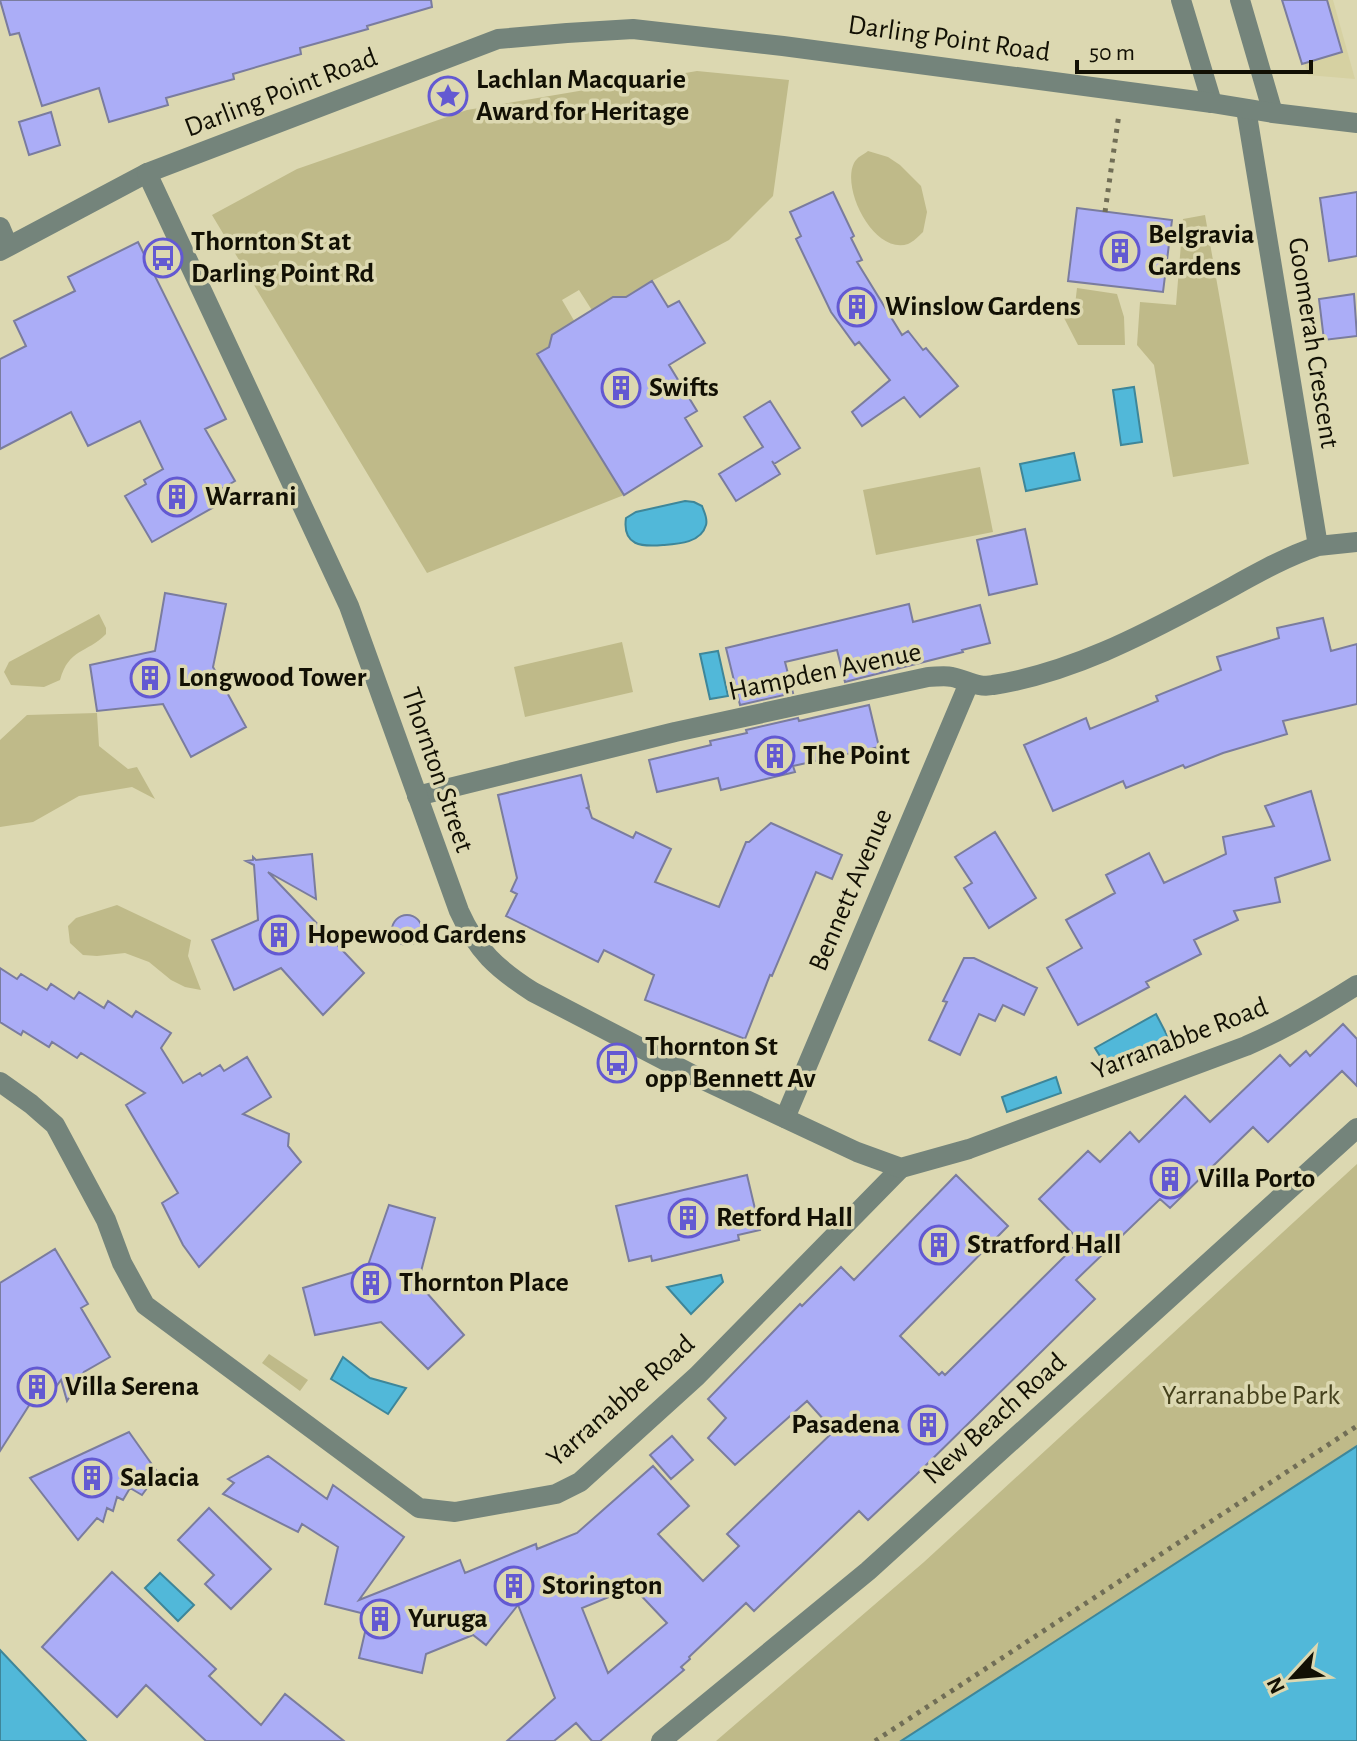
<svg xmlns="http://www.w3.org/2000/svg" width="1357" height="1741" viewBox="0 0 1357 1741" font-family="'Alegreya Sans',sans-serif">
<style>
.built{fill:#d6d1a2}
.green{fill:#bfba89}
.water{fill:#51b8d9;stroke:#3e8699;stroke-width:2}
.building{fill:#abadf7;stroke:#7a7c9e;stroke-width:2;fill-rule:evenodd}
.lines{fill:none;stroke-linecap:round;stroke-linejoin:round}
.path{stroke:#716e56;stroke-width:5;stroke-dasharray:4 6;stroke-linecap:butt}
.minor{stroke:#74847b;stroke-width:20}
.tertiary{stroke:#74847b;stroke-width:20}
.labels{text-anchor:middle;dominant-baseline:central;stroke-width:7;stroke-linejoin:round;paint-order:stroke}
.street-label{font-size:28px;fill:#121004;stroke:#dcd8b1}
.poi-label{font-size:28px;font-weight:bold;fill:#121004;stroke:#dcd8b1;text-anchor:start}
.park-label{font-size:28px;fill:#44401c;stroke:#dcd8b1}
</style>
<rect width="100%" height="100%" fill="#dcd8b1"/>
<path class="built" d="M1285 0H1333L1355 79 1308 75Z"/>
<path class="green" d="M697 71 789 80 773 196 729 240 652 281 626 297H613L595 315 579 290 562 300 579 329 562 328 552 335 549 347 537 354 624 495 427 573 212 215 297 169 467 110Z
M868 151 888 157 900 165 921 186 927 212 923 232C919 236 913 242 908 244 874 255 841 189 854 163 857 157 863 155 868 151Z
M1205 215 1249 464 1173 477 1154 365 1137 345 1140 302 1176 305 1183 219Z
M1077 288 1117 294 1124 317 1125 345H1078L1062 314 1075 305Z
M980 467 993 532 876 555 863 490Z
M99 614 106 628V634C86 654 69 648 60 680L44 687 11 685 4 672 9 662Z
M622 642 633 692 525 717 514 667Z
M97 713 99 746 128 769 137 767 155 799 132 787 79 796 33 822 0 827V740L27 715Z
M117 905 191 940 188 956 201 990 185 987 171 980 149 962 125 953 97 956 83 955 70 943 68 926 76 918Z
M1357 1164V1446L901 1741H716L924 1562Z
M269 1354 308 1380 300 1391 262 1363Z"/>
<path class="water" d="M1134 387 1142 442 1121 445 1113 390Z
M1074 453 1080 480 1026 491 1020 464Z
M685 501 694 502 702 506C704 512 708 518 706 525 701 543 678 544 663 545 642 547 622 546 626 518L636 512Z
M718 651 728 696 710 699 700 654Z
M1156 1014 1169 1039 1105 1064 1095 1048Z
M1056 1077 1061 1093 1007 1112 1002 1097Z
M721 1275 723 1282 691 1314 667 1287Z
M343 1357 370 1378 406 1388 388 1414 331 1379Z
M1357 1446V1741H901Z
M160 1573 194 1605 178 1621 145 1588Z
M0 1650 86 1741H0Z"/>
<path class="building" d="M0 0H431L432 7 367 26 368 29 300 48 301 54 233 74 234 79 166 98 168 105 109 122 99 88 42 106 19 33 10 35Z
M1282 0H1327L1342 52 1302 64Z
M51 112 60 145 29 155 19 122Z
M833 192 854 236 851 238 862 260 857 262 902 335 908 331 923 350 926 348 958 386 920 417 904 397 862 426 852 412 890 380 859 342 855 345 831 312 796 239 801 236 790 212Z
M1357 192V256L1329 261 1320 198Z
M1077 208 1172 220 1163 292 1068 281Z
M138 242 226 419 205 429 235 481 223 488 230 498 152 542 125 496 146 484 144 480 163 469 140 421 88 446 71 412 0 449V359L26 346 14 321 75 291 68 277Z
M652 281 668 307 679 301 705 343 669 365 697 411 685 418 702 446 624 495 537 354 549 347 552 335 613 297H626Z
M1354 294 1357 336 1324 340 1319 299Z
M770 401 800 448 774 464 772 461 780 474 736 501 719 474 763 447 744 417Z
M1025 529 1037 584 989 595 977 540Z
M165 593 226 604 213 667 246 727 191 757 163 704 97 711 90 665 155 651Z
M909 604 913 622 980 605 990 643 962 650 963 652 845 682 837 650 785 662 793 693 740 705 726 648Z
M1323 618 1331 651 1357 644V704L1283 721 1287 734 1223 753 1185 768 1183 765 1126 788 1123 781 1053 811 1024 745 1086 718 1090 729 1158 701 1156 696 1221 670 1217 657 1279 638 1277 628Z
M869 705 879 747 793 766 795 772 721 790 718 778 657 792 649 760 711 745 710 741 747 733 746 730 798 718 799 721Z
M581 775 589 807 587 808 589 809 592 818 633 838 636 832 671 849 655 882 719 907 746 842H749L771 823 842 855 832 879 816 872 772 976 770 975 745 1039 645 1000 654 975 604 950 598 962 506 916 517 894 511 891 517 878 498 795Z
M1311 791 1330 860 1275 878 1280 902 1234 911 1238 920 1194 940 1201 954 1146 982 1149 987 1078 1025 1047 968 1082 948 1066 920 1115 893 1106 875 1149 853 1164 883 1226 854 1223 837 1274 826 1265 806Z
M995 832 1036 898 989 928 964 888 972 883 955 857Z
M312 854 316 899 268 872 364 973 323 1015 281 968 234 990 212 940 258 920 254 865 246 861 253 860V857L256 860Z
M392 930a15 15 0 1 1 30 0a15 15 0 1 1-30 0Z
M964 958H974L1037 988 1024 1015 1003 1005 995 1021 979 1014 960 1055 929 1040 947 1002 943 1001Z
M0 968 17 979 21 974 47 990 51 984 74 999 79 992 104 1008 108 1001 132 1017 136 1011 171 1033 161 1048 183 1083 200 1073 202 1076 220 1065 224 1071 247 1057 271 1097 243 1114 289 1134 288 1146 301 1162 199 1267 183 1245 162 1203 178 1193 126 1105 145 1093 81 1053 77 1058 52 1042 49 1047 23 1031 21 1035 0 1022Z
M1343 1024 1357 1039V1086L1342 1071 1268 1142 1253 1127 1170 1208 1160 1199 1076 1280 1095 1299 916 1475 868 1520 859 1511 754 1611 746 1603 689 1657 690 1659 681 1667 684 1670 600 1741H592L576 1723 554 1741H507L555 1698 518 1605 486 1645 473 1635 426 1654 422 1673 359 1658 369 1615 325 1604 338 1547 302 1524 298 1532 223 1494 234 1483 228 1479 268 1456 327 1499 333 1485 404 1537 359 1600 460 1560 465 1573 536 1544 537 1549 577 1533 653 1466 689 1506 658 1534 703 1581 739 1546 727 1534 834 1431 807 1401 735 1465 708 1438 726 1418 708 1399 800 1304 802 1306 841 1267 854 1280 956 1175 1008 1226 900 1336 939 1375 942 1372 945 1375 1080 1241 1039 1199 1088 1151 1100 1162 1130 1132 1139 1142 1185 1096 1210 1122 1280 1055 1290 1066 1306 1051 1310 1056ZM633 1587 667 1623 608 1673 582 1608Z
M747 1175 760 1230 738 1235 739 1240 652 1261 651 1256 629 1261 616 1206Z
M389 1205 435 1218 418 1283 464 1335 428 1369 381 1322 315 1335 303 1288 367 1268Z
M55 1249 88 1304 81 1308 110 1357 84 1372 67 1401 61 1380 47 1399 44 1382 0 1451V1283Z
M129 1432 158 1473 142 1495 130 1488 123 1500 117 1497 113 1511 107 1508 103 1522 97 1518 78 1540 30 1478Z
M672 1436 693 1460 671 1479 650 1455Z
M209 1508 271 1569 231 1609 205 1584 214 1575 178 1540Z
M112 1572 216 1669 209 1676 261 1725 285 1694 344 1741H206L146 1685 117 1717 42 1647Z"/>
<g class="lines">
<path class="path" d="M1105 212 1119 114
M875 1741 1357 1426"/>
<path class="minor" d="M1181 0 1212 103
M1240 0 1273 113
M1246 109 1318 546 1357 542
M0 227 8 246
M0 251 147 173
M417 796 675 732 928 677C936 677 944 675 952 677 967 680 977 688 993 685 1070 673 1141 636 1208 600 1244 581 1279 559 1318 546
M0 1082 31 1104 55 1125 106 1220 122 1263 145 1305 419 1508 455 1512 556 1494 580 1482 697 1376 901 1168
M785 1118 969 683"/>
<path class="tertiary" d="M1357 123 1273 113 1212 103 783 46 633 29 567 33 498 39 147 173 349 606 459 911C477 951 497 969 533 992L697 1077 857 1152 901 1168 969 1149 1246 1046C1286 1029 1321 1008 1357 985
M661 1741 868 1571 1357 1128"/>
</g>
<defs>
<g id="sight-ring" transform="scale(2)"><circle r="9.5" fill="#dcd8b1" stroke="#6359d2" stroke-width="1.5"/><path d="M0-6L1.8-2.2L6-1.7L2.9 1.2L3.7 5.4L0 3.3L-3.7 5.4L-2.9 1.2L-6-1.7L-1.8-2.2Z" fill="#6359d2"/></g>
<g id="building-ring" transform="scale(2)"><circle r="9.5" fill="#dcd8b1" stroke="#6359d2" stroke-width="1.5"/><path d="M-4-6H4V6H1V3H-1V6H-4ZM-2.5-4.3h1.7v1.8h-1.7ZM.8-4.3h1.7v1.8H.8ZM-2.5-1h1.7V.8h-1.7ZM.8-1h1.7V.8H.8Z" fill="#6359d2"/></g>
<g id="bus-ring" transform="scale(2)"><circle r="9.5" fill="#dcd8b1" stroke="#6359d2" stroke-width="1.5"/><path d="M-5-6H5V4H4V6H2V4H-2V6H-4V4H-5ZM-3.5-4V0h7V-4ZM-3.5 1.2v1.5H-2V1.2ZM2 1.2v1.5H3.5V1.2Z" fill="#6359d2"/></g>
</defs>
<g fill-rule="evenodd">
<use href="#sight-ring" x="448" y="96"/>
<use href="#building-ring" x="1120" y="251"/>
<use href="#bus-ring" x="163" y="258"/>
<use href="#building-ring" x="857" y="307"/>
<use href="#building-ring" x="621" y="388"/>
<use href="#building-ring" x="177" y="497"/>
<use href="#building-ring" x="150" y="678"/>
<use href="#building-ring" x="775" y="756"/>
<use href="#building-ring" x="279" y="935"/>
<use href="#bus-ring" x="617" y="1063"/>
<use href="#building-ring" x="1170" y="1179"/>
<use href="#building-ring" x="688" y="1218"/>
<use href="#building-ring" x="939" y="1245"/>
<use href="#building-ring" x="371" y="1283"/>
<use href="#building-ring" x="37" y="1387"/>
<use href="#building-ring" x="928" y="1425"/>
<use href="#building-ring" x="92" y="1478"/>
<use href="#building-ring" x="514" y="1586"/>
<use href="#building-ring" x="380" y="1619"/>
</g>
<g class="labels">
<g class="street-label">
<text transform="translate(949 39) rotate(8)">Darling Point Road</text>
<text transform="translate(281 93) rotate(-21)">Darling Point Road</text>
<text transform="translate(1313 343) rotate(81)">Goomerah Crescent</text>
<text transform="translate(825 672) rotate(-12)">Hampden Avenue</text>
<text transform="translate(437 770) rotate(71)">Thornton Street</text>
<text transform="translate(851 890) rotate(-67)">Bennett Avenue</text>
<text transform="translate(1180 1039) rotate(-21)">Yarranabbe Road</text>
<text transform="translate(621 1401) rotate(-41)">Yarranabbe Road</text>
<text transform="translate(995 1419) rotate(-42)">New Beach Road</text>
</g>
<g class="poi-label">
<text x="476" y="80">Lachlan Macquarie<tspan x="476" dy="32">Award for Heritage</tspan></text>
<text x="1148" y="235">Belgravia<tspan x="1148" dy="32">Gardens</tspan></text>
<text x="191" y="242">Thornton St at<tspan x="191" dy="32">Darling Point Rd</tspan></text>
<text x="885" y="307">Winslow Gardens</text>
<text x="649" y="388">Swifts</text>
<text x="205" y="497">Warrani</text>
<text x="178" y="678">Longwood Tower</text>
<text x="803" y="756">The Point</text>
<text x="307" y="935">Hopewood Gardens</text>
<text x="645" y="1047">Thornton St<tspan x="645" dy="32">opp Bennett Av</tspan></text>
<text x="1198" y="1179">Villa Porto</text>
<text x="716" y="1218">Retford Hall</text>
<text x="967" y="1245">Stratford Hall</text>
<text x="399" y="1283">Thornton Place</text>
<text x="65" y="1387">Villa Serena</text>
<text x="900" y="1425" text-anchor="end">Pasadena</text>
<text x="120" y="1478">Salacia</text>
<text x="542" y="1586">Storington</text>
<text x="408" y="1619">Yuruga</text>
</g>
<g class="park-label">
<text x="1251" y="1396">Yarranabbe Park</text>
</g>
</g>
<g transform="translate(1293 1677) rotate(244)" stroke="#dcd8b1" stroke-width="6" paint-order="stroke">
<path d="M0-6L14 30L0 20L-14 30Z" fill="#121004"/>
<text y="-12" font-size="22" font-weight="bold" text-anchor="middle" fill="#121004">N</text>
</g>
<path d="M1077 60v12h234v-12" fill="none" stroke="#121004" stroke-width="4"/>
<text x="1089" y="60" font-size="24" fill="#121004" stroke="#dcd8b1" stroke-width="6" paint-order="stroke">50 m</text>
</svg>
